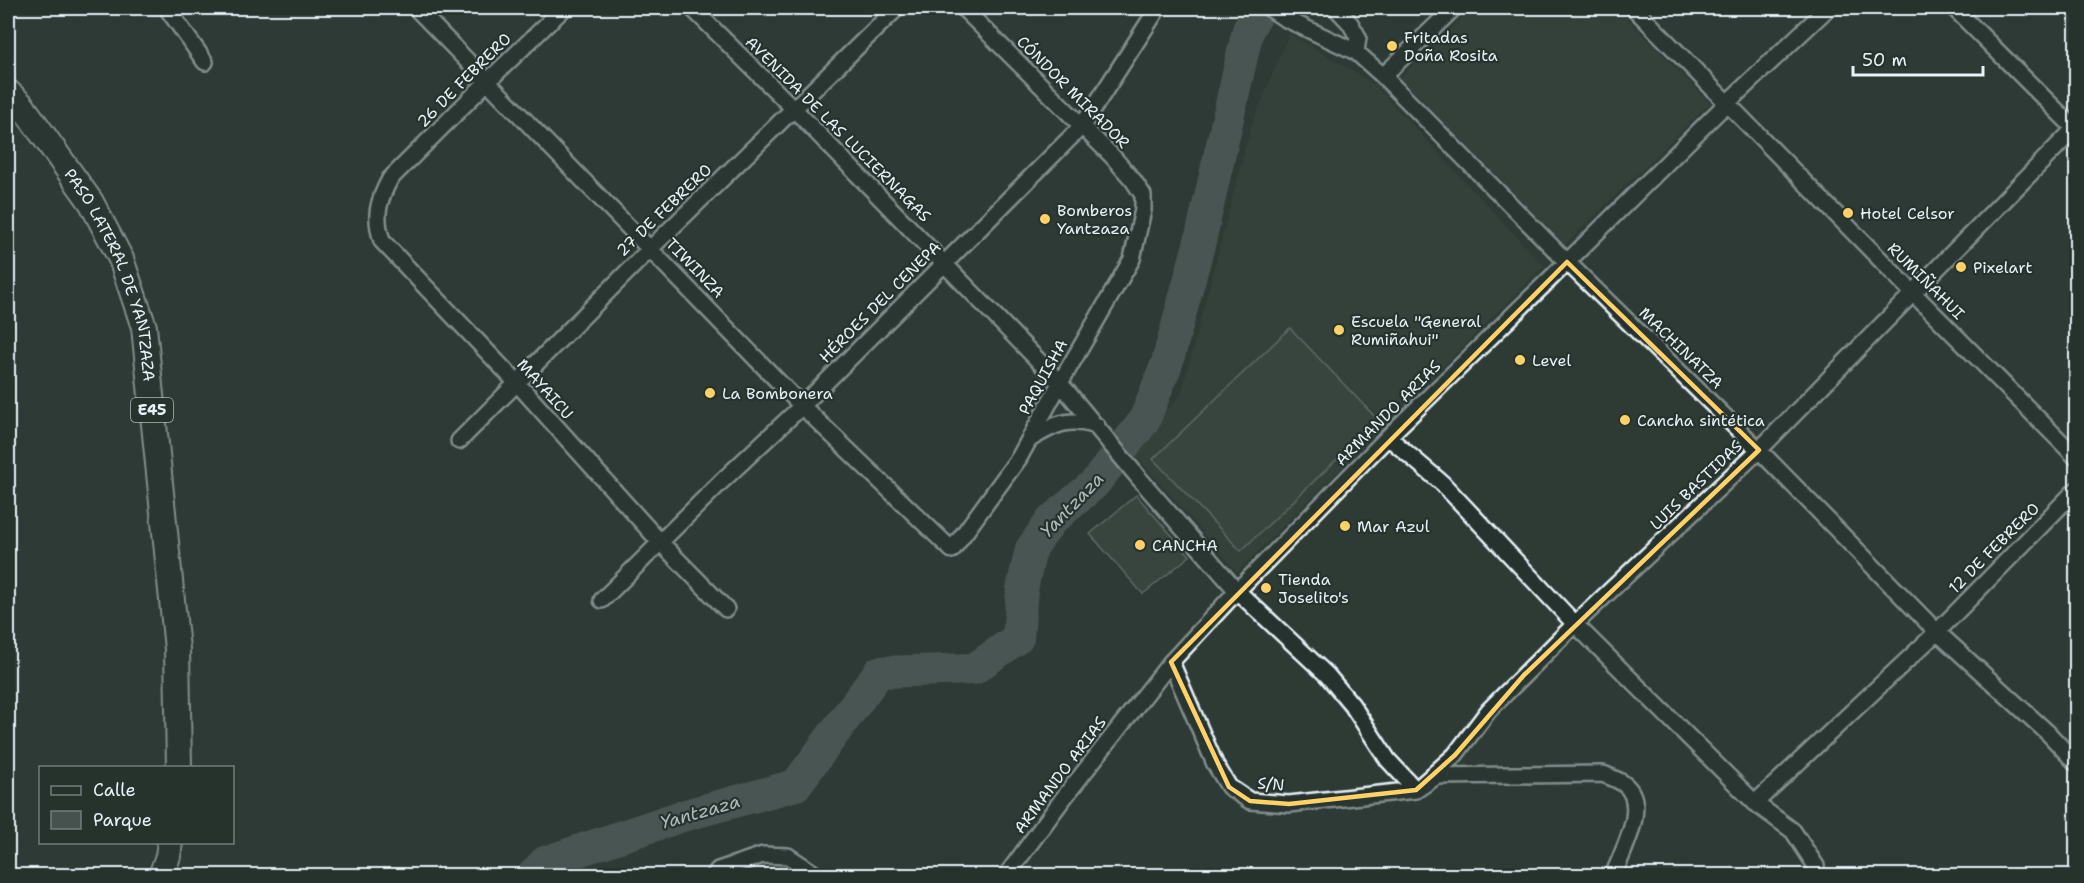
<svg xmlns="http://www.w3.org/2000/svg" width="2084" height="883" viewBox="0 0 2084 883" font-family="'Shantell Sans',sans-serif">
<style>
.built{fill:#3b4843}
.green{fill:#45524e;stroke:#96a2a3;stroke-width:1.5}
.lines{fill:none;stroke-linecap:round;stroke-linejoin:round}
.river{stroke:#6b7775;stroke-width:32}
.minor-casing{stroke:#e8f1f8;stroke-width:20}
.trunk-casing{stroke:#e8f1f8;stroke-width:28}
.minor{stroke:#26332d;stroke-width:15}
.trunk{stroke:#26332d;stroke-width:24}
.marked{fill:none;stroke:#ffd166;stroke-width:4.5;stroke-linejoin:round}
.poi-dot{fill:#ffd166;stroke:#26332d;stroke-width:2}
.labels{text-anchor:middle;dominant-baseline:central;stroke-width:4.5;stroke-linejoin:round;paint-order:stroke}
.shield{fill:#26332d;stroke:#aeb8bb;stroke-width:1.5}
.shield-label{font-size:15px;font-weight:bold;fill:#e8f1f8}
.poi-label{font-size:16px;fill:#e8f1f8;stroke:#26332d;text-anchor:start}
.street-label{font-size:16px;fill:#e8f1f8;stroke:#26332d}
.water-label{font-size:18px;font-style:italic;fill:#b0babd;stroke:#26332d}
</style>
<rect width="100%" height="100%" fill="#2e3b35"/>
<filter id="ink" filterUnits="userSpaceOnUse"><feTurbulence type="fractalNoise" baseFrequency=".0167" numOctaves="2"/><feDisplacementMap in="SourceGraphic" scale="12" xChannelSelector="R" yChannelSelector="G"/><feConvolveMatrix kernelMatrix="1 2 1 2 8 2 1 2 1" color-interpolation-filters="sRGB"/></filter>
<g filter="url(#ink)">
<path class="built" d="M1472 8H1617L1710 103 1564 246 1400 78Z
M1289 33 1374 84 1544 266 1237 572 1132 451 1181 394 1251 127Z"/>
<path class="green" d="M1290 328 1378 420 1241 551 1153 459Z
M1136 495 1190 556 1143 594 1090 534Z"/>
<g class="lines">
<path class="river" d="M532 876 545 862 682 816 796 785 879 672 974 669 1018 638 1022 589 1031 549 1051 521 1094 484 1144 421 1167 363 1200 241 1248 30 1260 8"/>
<g class="minor-casing">
<path id="minor" d="M167 8 205 62
M416 8 802 406 952 550 1019 458 1060 383 1132 259 1143 210V195L1133 180 1112 156 963 8
M564 8 488 81 390 179C378 201 374 216 382 241L516 382 660 542 726 609
M692 8 794 109 1060 383 1138 477 1237 591 1327 675 1352 705 1388 760 1416 790
M1269 8 1284 18 1356 52 1383 76 1567 262 1759 450 1937 632 2048 733 2076 763
M1336 8 1350 23 1358 37 1356 52
M1634 8 1913 293 2076 457
M1954 8 2076 130
M1383 76 1454 8
M1388 437 1442 483 1575 624 1755 803 1793 831 1816 866 1817 876
M1030 439C1055 424 1068 417 1097 426
M459 441 651 248 897 8
M602 600 722 481 802 406 1082 126 1158 8
M1171 662 1215 764 1229 787 1250 801 1289 804 1416 790 1437 776 1603 774C1610 777 1619 780 1624 784 1650 804 1622 852 1613 876
M1416 790 1455 755 1489 710 1575 624 1759 450 2076 127
M1755 803 1937 632 2076 490
M714 876 718 870 763 855 788 856 818 876
M1006 876 1062 800 1171 662 1237 591 1388 437 1554 275 1727 103 1828 8"/>
</g>
<g class="trunk-casing">
<g id="trunk">
<path id="s1" d="M8 92 21 104 91 202 121 259 144 327 177 649 179 768"/>
<path d="M161 876 168 856 170 842"/>
</g>
</g>
<use href="#minor" class="minor"/>
<use href="#trunk" class="trunk"/>
</g>
</g>
<path d="M0 0H2084V883H0ZM1567 262 1759 450 1524 675 1455 755 1416 790 1289 804 1250 801 1229 787 1171 662Z" fill="#2e3b35" fill-opacity=".55" fill-rule="evenodd"/>
<path class="marked" d="M1567 262 1759 450 1524 675 1455 755 1416 790 1289 804 1250 801 1229 787 1171 662Z"/>
<g class="poi-dot">
<circle cx="1392" cy="46" r="6"/>
<circle cx="1848" cy="213" r="6"/>
<circle cx="1045" cy="219" r="6"/>
<circle cx="1961" cy="267" r="6"/>
<circle cx="1339" cy="330" r="6"/>
<circle cx="1520" cy="360" r="6"/>
<circle cx="710" cy="393" r="6"/>
<circle cx="1625" cy="420" r="6"/>
<circle cx="1345" cy="526" r="6"/>
<circle cx="1140" cy="545" r="6"/>
<circle cx="1266" cy="588" r="6"/>
</g>
<g class="labels">
<rect class="shield" x="131" y="398" width="42" height="24" rx="4.5"/>
<g class="shield-label">
<text x="152" y="410">E45</text>
</g>
<g class="poi-label">
<text x="1404" y="37">Fritadas<tspan x="1404" dy="18">Doña Rosita</tspan></text>
<text x="1057" y="210">Bomberos<tspan x="1057" dy="18">Yantzaza</tspan></text>
<text x="1860" y="213">Hotel Celsor</text>
<text x="1973" y="267">Pixelart</text>
<text x="1351" y="321">Escuela "General<tspan x="1351" dy="18">Rumiñahui"</tspan></text>
<text x="1532" y="360">Level</text>
<text x="722" y="393">La Bombonera</text>
<text x="1637" y="420">Cancha sintética</text>
<text x="1357" y="526">Mar Azul</text>
<text x="1152" y="545">CANCHA</text>
<text x="1278" y="579">Tienda<tspan x="1278" dy="18">Joselito's</tspan></text>
</g>
<g class="street-label">
<text transform="translate(464 80) rotate(-45)">26 DE FEBRERO</text>
<text transform="translate(1073 92) rotate(45)">CÓNDOR MIRADOR</text>
<text transform="translate(838 129) rotate(45)">AVENIDA DE LAS LUCIERNAGAS</text>
<text transform="translate(664 210) rotate(-44)">27 DE FEBRERO</text>
<text transform="translate(695 268) rotate(46)">TIWINZA</text>
<text stroke="none"><textPath href="#s1" startOffset="214">PASO LATERAL DE YANTZAZA</textPath></text>
<text transform="translate(1926 281) rotate(45)">RUMIÑAHUI</text>
<text transform="translate(880 302) rotate(-45)">HÉROES DEL CENEPA</text>
<text transform="translate(1681 348) rotate(44)">MACHINATZA</text>
<text transform="translate(1043 377) rotate(-61)">PAQUISHA</text>
<text transform="translate(545 389) rotate(48)">MAYAICU</text>
<text transform="translate(1388 413) rotate(-45)">ARMANDO ARIAS</text>
<text transform="translate(1696 485) rotate(-44)">LUIS BASTIDAS</text>
<text transform="translate(1994 548) rotate(-45)">12 DE FEBRERO</text>
<text transform="translate(1060 775) rotate(-53)">ARMANDO ARIAS</text>
<text transform="translate(1271 784) rotate(5)">S/N</text>
</g>
<g class="water-label">
<text transform="translate(1072 505) rotate(-46)">Yantzaza</text>
<text transform="translate(700 812) rotate(-16)">Yantzaza</text>
</g>
</g>
<rect width="2084" height="883" fill="none" stroke="#26332d" stroke-width="30"/>
<rect x="15" y="15" width="2054" height="853" fill="none" stroke="#e8f1f8" stroke-width="2" filter="url(#ink)"/>
<rect x="39" y="766" width="195" height="78" fill="#26332d" stroke="#747f7e" stroke-width="1.5"/>
<rect x="51" y="786" width="30" height="9" fill="#26332d" stroke="#747f7e" stroke-width="1.5"/>
<text x="93" y="796" font-size="18" fill="#e8f1f8">Calle</text>
<rect x="51" y="811" width="30" height="18" fill="#45524e" stroke="#747f7e" stroke-width="1.5"/>
<text x="93" y="826" font-size="18" fill="#e8f1f8">Parque</text>
<path d="M1853 66v9h130v-9" fill="none" stroke="#e8f1f8" stroke-width="3"/>
<text x="1862" y="66" font-size="18" fill="#e8f1f8" stroke="#26332d" stroke-width="4.5" paint-order="stroke">50 m</text>
</svg>
